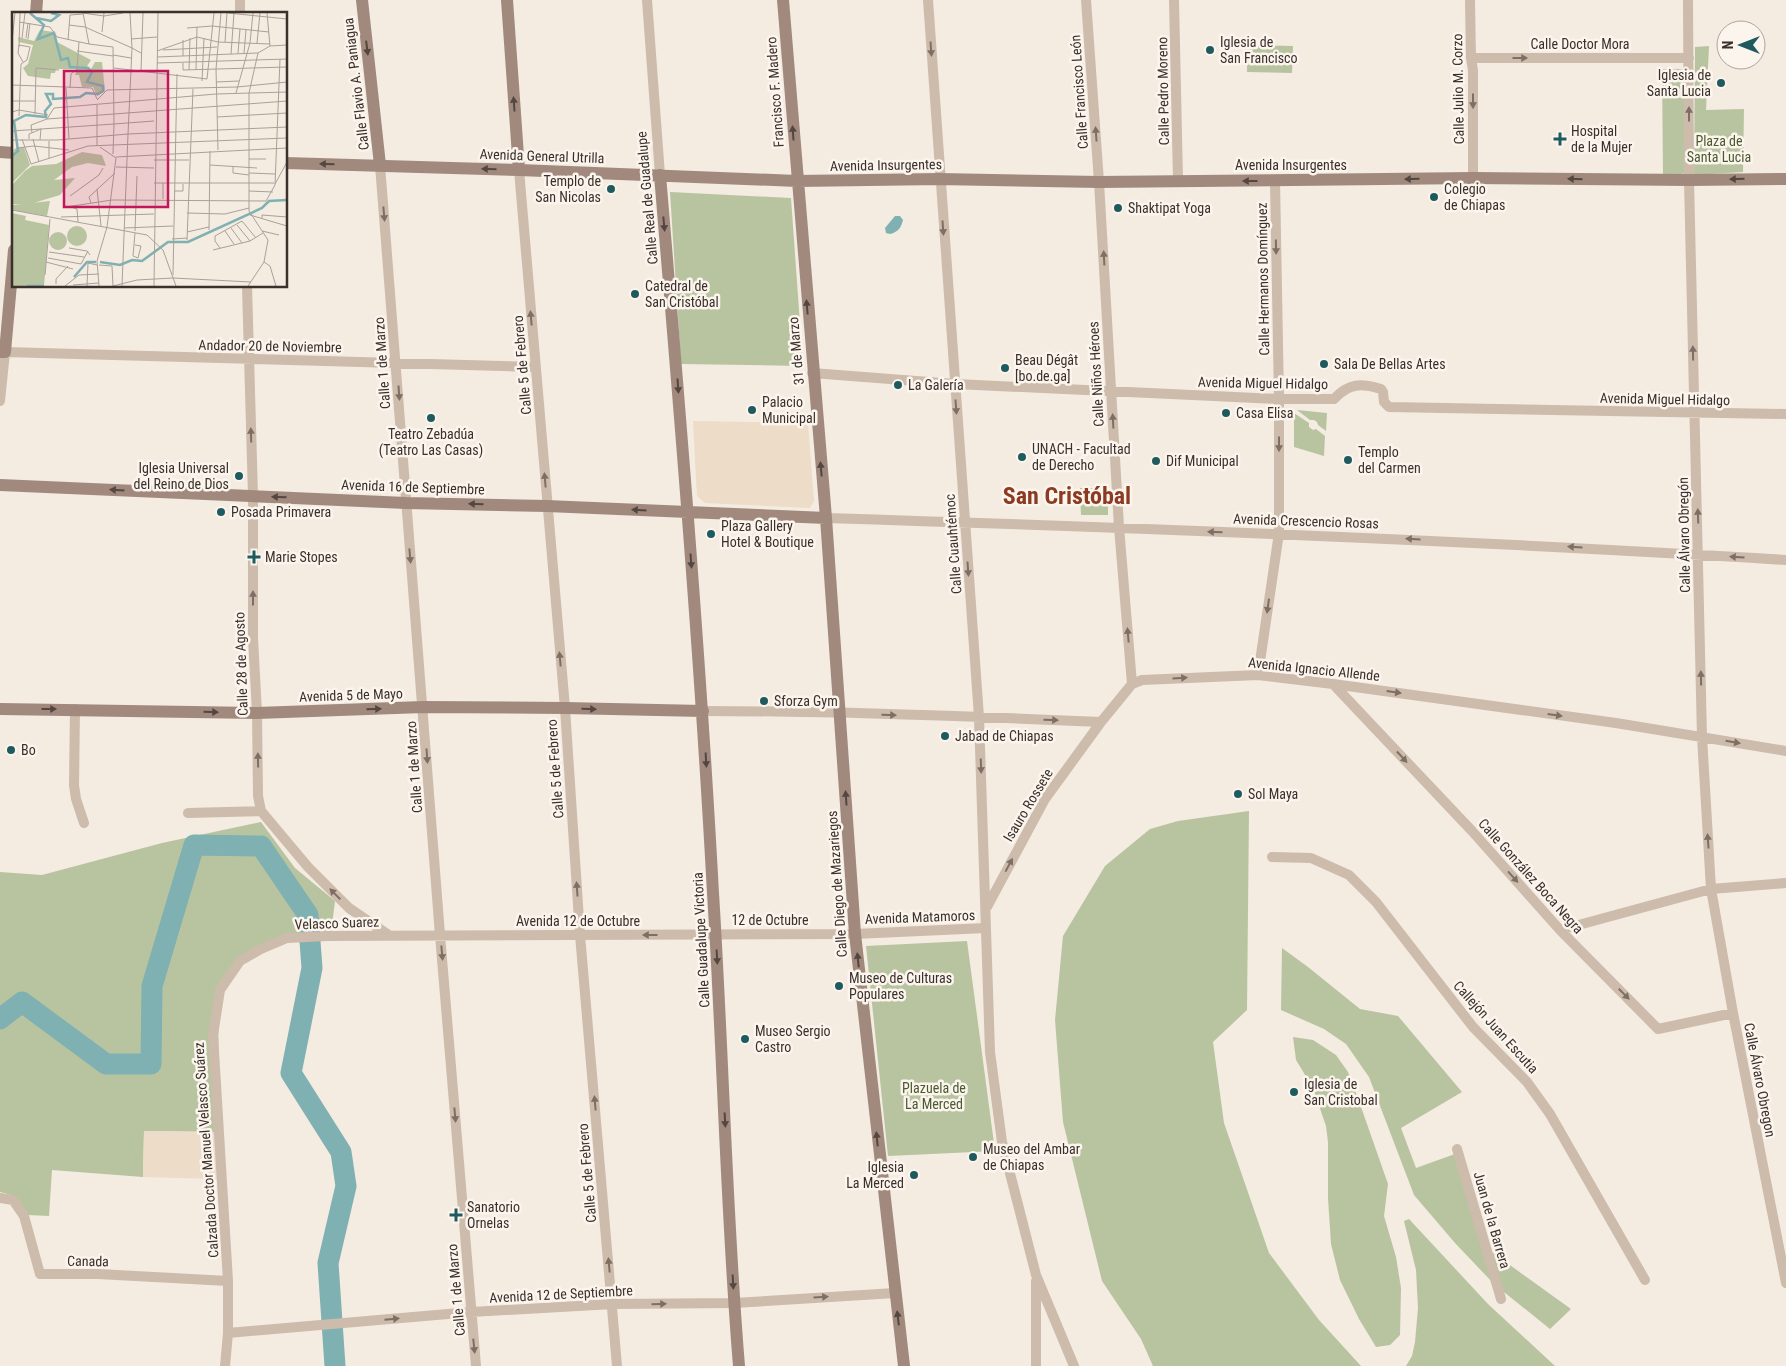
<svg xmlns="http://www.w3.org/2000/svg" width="1786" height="1366" viewBox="0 0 1786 1366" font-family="'Roboto Condensed',sans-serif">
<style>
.green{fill:#b8c4a0}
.plaza{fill:#ecdcc8}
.water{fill:#7fb0b2}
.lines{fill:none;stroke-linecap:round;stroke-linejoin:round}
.river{stroke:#7fb0b2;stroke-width:21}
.street{stroke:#cdbbac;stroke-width:10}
.secondary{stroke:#a18a7d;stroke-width:12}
.oneway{fill:#544640}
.oneway2{fill:#7d6f65}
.poi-dot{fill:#1f5a5e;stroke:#fbf5ee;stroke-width:2}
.labels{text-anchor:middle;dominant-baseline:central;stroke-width:5;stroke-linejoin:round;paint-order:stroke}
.poi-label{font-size:14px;fill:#3b302b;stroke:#fbf5ee;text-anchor:start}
.street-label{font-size:14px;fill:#3b302b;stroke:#fbf5ee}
.park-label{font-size:14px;fill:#4a5a2e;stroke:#fbf5ee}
.town-label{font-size:24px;font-weight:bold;fill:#8c3b22;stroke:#fbf5ee}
.inset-river{fill:none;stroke:#7fb0b2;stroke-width:2.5}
.inset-road{fill:none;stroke:#aaa098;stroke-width:1}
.view{fill:#c2185b;fill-opacity:0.15;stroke:#c2185b;stroke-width:2.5}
.inset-edge{fill:none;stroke:#3b302b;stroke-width:2.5}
</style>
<rect width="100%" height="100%" fill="#f4ebe1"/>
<path class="green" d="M1247 45 1293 46 1292 73 1247 72Z
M1709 46 1706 110 1744 109 1743 172 1694 175 1695 47Z
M1662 69H1686L1687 173 1663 177Z
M670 192 791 198 803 366 681 364Z
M1297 410 1327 413 1326 431 1318 425 1317 422 1314 420H1310Z
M1294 413 1309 423V427L1313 430 1316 429 1325 436 1324 456 1294 447Z
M1080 488H1108V515H1081Z
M1249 811 1247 1010 1213 1042 1224 1123 1269 1253 1319 1320 1361 1366H1153L1141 1339 1102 1281 1063 1122 1055 1020 1063 936 1105 866 1150 829 1178 821Z
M261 822 295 868 335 901 331 933 260 945 218 988 219 1132 144 1131 143 1177 52 1170 49 1216 28 1215 11 1195 0 1192V872L42 875 162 843Z
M967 941 995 1151 888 1156 866 946Z
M1282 948 1308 967 1360 1009 1398 1016 1462 1092 1401 1128 1416 1168 1455 1154 1482 1245 1571 1309 1550 1329 1494 1284 1455 1243 1414 1195 1369 1077 1346 1044 1324 1029 1281 1010Z
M1293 1037 1313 1040 1336 1055 1348 1072 1360 1104 1388 1184 1384 1216 1396 1257 1401 1288 1400 1335 1390 1345 1376 1347 1359 1319 1340 1280 1331 1244 1328 1198V1142L1326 1126 1313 1088 1296 1060Z
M1409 1219 1488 1304 1555 1366H1406L1412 1356 1415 1342 1418 1308 1416 1270 1404 1221Z"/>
<path class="plaza" d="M693 421 808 423 814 501 810 508 705 503 697 496Z
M144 1131 219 1132 218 1179 143 1177Z"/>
<path class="water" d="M895 216H900L903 220C901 228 898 232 890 234L886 233 885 228Z"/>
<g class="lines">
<path class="river" d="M0 1019 22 1002 106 1064H151L152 986 194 845 261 846 308 915 312 968 291 1073 341 1152 346 1186 328 1263 335 1366"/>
<path class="street" d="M240 0V14
M647 0 660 175
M928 0 979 717 990 1052 1002 1142 1036 1275 1074 1366
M1086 0 1099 182 1119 527 1132 684
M1174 0 1178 180
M1470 0 1471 58 1473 70V178
M1688 0 1689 180 1702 737 1711 889 1733 1013 1786 1283
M1471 58H1689
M380 165 440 935 476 1366
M519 170 565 708 580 935 617 1366
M247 286 253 496V638L257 713 258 796 261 811 308 867 349 908 387 934
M812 373 955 384 1279 399H1334C1349 383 1361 383 1381 389L1383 392 1384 402 1389 407 1786 414
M0 401 5 352 535 367
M826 518C1146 528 1466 540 1786 560
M1258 675 1279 533V399L1275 181
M1333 684 1472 831 1560 930 1658 1029 1733 1013
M75 709 74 785 76 799 84 823
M703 711C835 711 968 716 1101 722
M188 813 261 811
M1272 857 1311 858 1349 875 1376 902 1473 1027 1527 1082 1550 1114 1645 1280
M987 907 1045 799 1101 722 1132 684 1142 680 1258 675 1333 684 1616 723 1786 751
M1560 930 1711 889 1786 883
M1457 1149 1501 1299
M0 1198 13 1200 24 1216 40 1274H98L228 1281
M1036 1281V1366
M228 1333 471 1312 613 1304 734 1303 895 1293
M225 1366 228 1333V1281L213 1035 220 990 240 961 261 949 287 938 327 936 855 934 986 928"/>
<path class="secondary" d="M362 0 380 165
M507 0 519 170
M783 0 826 518 855 934 904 1366
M36 14 37 0
M0 152 14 153
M286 163 519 170 797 181 939 179 1099 182 1473 178 1689 180 1786 179
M660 175C680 414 700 653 713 893 723 1051 726 1209 739 1366
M0 352H5L14 250
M0 485 406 503 547 506 826 518
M0 709 257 713 423 707 565 708 703 711"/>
</g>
<defs><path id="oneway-solid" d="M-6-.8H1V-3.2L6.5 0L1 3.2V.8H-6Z" transform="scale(1.25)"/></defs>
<g class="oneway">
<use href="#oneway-solid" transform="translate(367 48) rotate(83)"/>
<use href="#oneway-solid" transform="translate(514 104) rotate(-94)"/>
<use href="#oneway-solid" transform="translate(793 133) rotate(-94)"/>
<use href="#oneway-solid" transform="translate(327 164) rotate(-179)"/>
<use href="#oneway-solid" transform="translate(489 169) rotate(-178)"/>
<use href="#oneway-solid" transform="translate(1412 179) rotate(179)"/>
<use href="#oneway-solid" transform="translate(1575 179) rotate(-179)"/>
<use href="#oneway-solid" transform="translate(1737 179) rotate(179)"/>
<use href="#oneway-solid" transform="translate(1250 181) rotate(-180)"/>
<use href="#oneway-solid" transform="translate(664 224) rotate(85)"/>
<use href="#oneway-solid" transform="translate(807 307) rotate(-95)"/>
<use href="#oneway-solid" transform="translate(678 386) rotate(86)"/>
<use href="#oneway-solid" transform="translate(821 469) rotate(-95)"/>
<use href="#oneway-solid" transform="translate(117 490) rotate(-177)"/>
<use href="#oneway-solid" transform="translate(279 497) rotate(-178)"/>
<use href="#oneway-solid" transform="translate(476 504) rotate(-179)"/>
<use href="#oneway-solid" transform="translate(639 510) rotate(-177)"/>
<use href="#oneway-solid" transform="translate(691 561) rotate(86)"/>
<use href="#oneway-solid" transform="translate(49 709)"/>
<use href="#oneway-solid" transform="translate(374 709) rotate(-2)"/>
<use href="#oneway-solid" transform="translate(589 709) rotate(1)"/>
<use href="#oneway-solid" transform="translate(211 712) rotate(1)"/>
<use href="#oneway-solid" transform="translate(706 760) rotate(87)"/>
<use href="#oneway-solid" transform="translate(846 798) rotate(-94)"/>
<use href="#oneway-solid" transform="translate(717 957) rotate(87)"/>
<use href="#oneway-solid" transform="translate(858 960) rotate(-96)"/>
<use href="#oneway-solid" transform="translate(725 1120) rotate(87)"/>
<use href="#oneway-solid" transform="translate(877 1139) rotate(-96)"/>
<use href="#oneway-solid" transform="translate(733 1282) rotate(87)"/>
<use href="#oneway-solid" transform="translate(898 1318) rotate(-97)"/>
</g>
<g class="oneway2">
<use href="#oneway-solid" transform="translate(931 49) rotate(86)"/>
<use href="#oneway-solid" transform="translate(1520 58)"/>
<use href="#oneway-solid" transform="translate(1473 101) rotate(90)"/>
<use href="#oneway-solid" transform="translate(1689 114) rotate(-90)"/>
<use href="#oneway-solid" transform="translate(1096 134) rotate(-94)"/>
<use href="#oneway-solid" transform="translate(384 214) rotate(85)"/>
<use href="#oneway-solid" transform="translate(943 228) rotate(86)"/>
<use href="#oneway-solid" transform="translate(1276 247) rotate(89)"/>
<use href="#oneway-solid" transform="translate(1104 258) rotate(-93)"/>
<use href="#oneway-solid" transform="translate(531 318) rotate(-95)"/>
<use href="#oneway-solid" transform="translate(1693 353) rotate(-91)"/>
<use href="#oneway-solid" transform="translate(399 393) rotate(86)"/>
<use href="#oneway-solid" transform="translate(956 407) rotate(86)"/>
<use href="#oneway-solid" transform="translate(1113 421) rotate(-93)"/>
<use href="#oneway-solid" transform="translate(251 435) rotate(-92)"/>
<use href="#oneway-solid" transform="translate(1279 444) rotate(90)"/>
<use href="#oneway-solid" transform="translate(545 480) rotate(-95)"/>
<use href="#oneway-solid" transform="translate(1698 516) rotate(-92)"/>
<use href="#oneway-solid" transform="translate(1215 532) rotate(-179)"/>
<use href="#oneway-solid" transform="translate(1413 539) rotate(-177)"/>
<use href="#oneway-solid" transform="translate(1575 547) rotate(-177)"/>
<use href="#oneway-solid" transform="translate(410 556) rotate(85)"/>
<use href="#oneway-solid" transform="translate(1737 557) rotate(-176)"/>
<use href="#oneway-solid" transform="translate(968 569) rotate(86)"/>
<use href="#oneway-solid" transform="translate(253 598) rotate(-90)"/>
<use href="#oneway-solid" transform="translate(1268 606) rotate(98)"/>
<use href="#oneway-solid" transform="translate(1128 635) rotate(-95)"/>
<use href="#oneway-solid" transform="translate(560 659) rotate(-95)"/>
<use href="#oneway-solid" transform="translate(1180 678) rotate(-3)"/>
<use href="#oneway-solid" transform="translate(1701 678) rotate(-91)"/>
<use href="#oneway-solid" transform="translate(1394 692) rotate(8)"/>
<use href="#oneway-solid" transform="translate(889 715) rotate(1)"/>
<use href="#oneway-solid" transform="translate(1555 715) rotate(8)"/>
<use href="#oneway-solid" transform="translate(1051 720) rotate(2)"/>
<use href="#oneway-solid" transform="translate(1733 742) rotate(10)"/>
<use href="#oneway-solid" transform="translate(427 756) rotate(86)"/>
<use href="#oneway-solid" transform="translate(1402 757) rotate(47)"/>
<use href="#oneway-solid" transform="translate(258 760) rotate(-91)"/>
<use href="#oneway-solid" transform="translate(981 766) rotate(88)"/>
<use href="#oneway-solid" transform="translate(1708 841) rotate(-94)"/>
<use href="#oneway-solid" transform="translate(1009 865) rotate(-62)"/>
<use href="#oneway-solid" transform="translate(1513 877) rotate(48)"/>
<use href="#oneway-solid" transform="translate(577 889) rotate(-94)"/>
<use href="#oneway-solid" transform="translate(335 894) rotate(-135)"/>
<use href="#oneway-solid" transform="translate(650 935) rotate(180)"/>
<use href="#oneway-solid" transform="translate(442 953) rotate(85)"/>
<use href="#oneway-solid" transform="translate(1624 994) rotate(45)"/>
<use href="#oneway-solid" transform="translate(595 1103) rotate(-95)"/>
<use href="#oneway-solid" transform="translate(455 1115) rotate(85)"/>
<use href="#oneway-solid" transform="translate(609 1265) rotate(-95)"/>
<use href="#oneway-solid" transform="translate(821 1297) rotate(-4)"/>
<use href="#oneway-solid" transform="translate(659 1304) rotate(-1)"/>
<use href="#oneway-solid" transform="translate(392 1319) rotate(-5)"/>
<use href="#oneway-solid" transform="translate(474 1346) rotate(84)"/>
</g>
<g class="poi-dot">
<circle cx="1210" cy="50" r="5"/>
<circle cx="1721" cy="83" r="5"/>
<path d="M1557.5 131.5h5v5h5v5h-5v5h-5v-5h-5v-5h5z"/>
<circle cx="611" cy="189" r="5"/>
<circle cx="1434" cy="197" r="5"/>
<circle cx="1118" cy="208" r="5"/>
<circle cx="635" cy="294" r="5"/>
<circle cx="1324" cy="364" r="5"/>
<circle cx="1005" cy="368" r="5"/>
<circle cx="898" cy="385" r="5"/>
<circle cx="752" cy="410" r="5"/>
<circle cx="1226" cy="413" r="5"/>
<circle cx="431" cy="418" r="5"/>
<circle cx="1022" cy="457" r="5"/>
<circle cx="1348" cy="460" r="5"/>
<circle cx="1156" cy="461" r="5"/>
<circle cx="239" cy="476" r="5"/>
<circle cx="221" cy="512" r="5"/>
<circle cx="711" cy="534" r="5"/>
<path d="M251.5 549.5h5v5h5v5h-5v5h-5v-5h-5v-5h5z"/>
<circle cx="764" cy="701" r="5"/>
<circle cx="945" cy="736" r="5"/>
<circle cx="11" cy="750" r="5"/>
<circle cx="1238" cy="794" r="5"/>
<circle cx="839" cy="986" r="5"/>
<circle cx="745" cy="1039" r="5"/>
<circle cx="1294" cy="1092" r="5"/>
<circle cx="973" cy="1157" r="5"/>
<circle cx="914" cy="1175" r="5"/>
<path d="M453.5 1207.5h5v5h5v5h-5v5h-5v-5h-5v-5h5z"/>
</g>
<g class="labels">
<g class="poi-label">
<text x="1220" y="42">Iglesia de<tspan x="1220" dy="16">San Francisco</tspan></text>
<text x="1711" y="75" text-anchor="end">Iglesia de<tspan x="1711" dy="16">Santa Lucia</tspan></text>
<text x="1571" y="131">Hospital<tspan x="1571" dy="16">de la Mujer</tspan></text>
<text x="601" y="181" text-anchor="end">Templo de<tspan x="601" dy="16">San Nicolas</tspan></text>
<text x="1444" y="189">Colegio<tspan x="1444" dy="16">de Chiapas</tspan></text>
<text x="1128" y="208">Shaktipat Yoga</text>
<text x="645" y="286">Catedral de<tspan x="645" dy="16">San Cristóbal</tspan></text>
<text x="1015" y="360">Beau Dégât<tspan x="1015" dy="16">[bo.de.ga]</tspan></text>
<text x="1334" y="364">Sala De Bellas Artes</text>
<text x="908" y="385">La Galería</text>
<text x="762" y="402">Palacio<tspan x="762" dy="16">Municipal</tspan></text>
<text x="1236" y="413">Casa Elisa</text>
<text x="431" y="434" text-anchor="middle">Teatro Zebadúa<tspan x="431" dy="16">(Teatro Las Casas)</tspan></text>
<text x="1032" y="449">UNACH - Facultad<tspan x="1032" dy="16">de Derecho</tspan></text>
<text x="1358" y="452">Templo<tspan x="1358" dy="16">del Carmen</tspan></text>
<text x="1166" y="461">Dif Municipal</text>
<text x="229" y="468" text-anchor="end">Iglesia Universal<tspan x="229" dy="16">del Reino de Dios</tspan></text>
<text x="231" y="512">Posada Primavera</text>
<text x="721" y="526">Plaza Gallery<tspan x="721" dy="16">Hotel &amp; Boutique</tspan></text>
<text x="265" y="557">Marie Stopes</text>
<text x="774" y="701">Sforza Gym</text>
<text x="955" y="736">Jabad de Chiapas</text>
<text x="21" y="750">Bo</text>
<text x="1248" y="794">Sol Maya</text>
<text x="849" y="978">Museo de Culturas<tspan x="849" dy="16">Populares</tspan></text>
<text x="755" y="1031">Museo Sergio<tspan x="755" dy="16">Castro</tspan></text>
<text x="1304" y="1084">Iglesia de<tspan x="1304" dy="16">San Cristobal</tspan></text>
<text x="983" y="1149">Museo del Ambar<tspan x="983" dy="16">de Chiapas</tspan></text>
<text x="904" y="1167" text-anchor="end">Iglesia<tspan x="904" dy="16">La Merced</tspan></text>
<text x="467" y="1207">Sanatorio<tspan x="467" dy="16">Ornelas</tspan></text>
</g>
<g class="street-label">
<text x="1580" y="44">Calle Doctor Mora</text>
<text transform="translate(356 84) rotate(-97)">Calle Flavio A. Paniagua</text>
<text transform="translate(1458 89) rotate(-91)">Calle Julio M. Corzo</text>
<text transform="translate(1163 91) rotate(-91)">Calle Pedro Moreno</text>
<text transform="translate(775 92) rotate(-94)">Francisco F. Madero</text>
<text transform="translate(1079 92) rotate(-94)">Calle Francisco León</text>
<text transform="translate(542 156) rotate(2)">Avenida General Utrilla</text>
<text transform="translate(886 165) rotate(-1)">Avenida Insurgentes</text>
<text x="1291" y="165">Avenida Insurgentes</text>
<text transform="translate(647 198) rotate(-95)">Calle Real de Guadalupe</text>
<text transform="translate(1263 279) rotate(-91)">Calle Hermanos Domínguez</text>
<text transform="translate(270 346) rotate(1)">Andador 20 de Noviembre</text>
<text transform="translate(796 351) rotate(-95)">31 de Marzo</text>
<text transform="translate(382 363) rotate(-94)">Calle 1 de Marzo</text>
<text transform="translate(522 365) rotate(-95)">Calle 5 de Febrero</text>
<text transform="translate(1096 374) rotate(-93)">Calle Niños Héroes</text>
<text transform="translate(1263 383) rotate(1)">Avenida Miguel Hidalgo</text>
<text transform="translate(1665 399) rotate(1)">Avenida Miguel Hidalgo</text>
<text transform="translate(413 487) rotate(2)">Avenida 16 de Septiembre</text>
<text transform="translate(1306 521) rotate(2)">Avenida Crescencio Rosas</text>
<text transform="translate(1684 535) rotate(-91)">Calle Álvaro Obregón</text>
<text transform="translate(953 544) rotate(-94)">Calle Cuauhtémoc</text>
<text transform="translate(241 664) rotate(-92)">Calle 28 de Agosto</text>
<text transform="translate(1314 669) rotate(6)">Avenida Ignacio Allende</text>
<text transform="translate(351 695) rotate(-2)">Avenida 5 de Mayo</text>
<text transform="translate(414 767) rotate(-94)">Calle 1 de Marzo</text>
<text transform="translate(555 769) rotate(-94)">Calle 5 de Febrero</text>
<text transform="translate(1028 805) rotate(-59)">Isauro Rossete</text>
<text transform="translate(1531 876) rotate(48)">Calle González Boca Negra</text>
<text transform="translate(837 884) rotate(-94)">Calle Diego de Mazariegos</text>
<text transform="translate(920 917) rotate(-2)">Avenida Matamoros</text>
<text x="770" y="920">12 de Octubre</text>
<text x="578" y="921">Avenida 12 de Octubre</text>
<text transform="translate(337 923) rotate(-2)">Velasco Suarez</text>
<text transform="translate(701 940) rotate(-93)">Calle Guadalupe Victoria</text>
<text transform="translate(1496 1027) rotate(48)">Callejón Juan Escutia</text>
<text transform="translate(1760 1080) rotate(79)">Calle Álvaro Obregon</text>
<text transform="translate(206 1150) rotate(-94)">Calzada Doctor Manuel Velasco Suárez</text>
<text transform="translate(587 1173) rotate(-95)">Calle 5 de Febrero</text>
<text transform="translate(1492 1220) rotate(74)">Juan de la Barrera</text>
<text transform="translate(88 1261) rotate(1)">Canada</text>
<text transform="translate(456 1290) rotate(-95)">Calle 1 de Marzo</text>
<text transform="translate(561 1294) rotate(-3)">Avenida 12 de Septiembre</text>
</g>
<g class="park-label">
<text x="1719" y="141">Plaza de<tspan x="1719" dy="16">Santa Lucia</tspan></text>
<text x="934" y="1088">Plazuela de<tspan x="934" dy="16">La Merced</tspan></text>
</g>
<g class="town-label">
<text x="1067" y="496">San Cristóbal</text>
</g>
</g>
<g transform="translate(12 12)">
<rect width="275" height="275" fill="#f4ebe1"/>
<path d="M28 18 42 20 45 30 79 48 75 54 79 57 83 50H90L93 79 85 84 81 75H70L67 63H63L65 57H44L43 61H39L38 67 16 64 11 56 16 52 21 33 7 30 6 25 22 29ZM12 135 18 153 0 171V142L5 136ZM70 140 90 143 94 154 76 151 60 155 42 168 63 166 48 183 18 192H0V173L13 159 20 154 44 152ZM38 189 35 204 0 198V193ZM0 201 14 204 13 208 37 213 32 274H0ZM55 224a10 10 0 1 1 20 0a10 10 0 1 1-20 0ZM37 229a9 9 0 1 1 18 0a9 9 0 1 1-18 0Z" fill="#b8c4a0"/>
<path class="inset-river" d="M24 6 39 9 47 3 39 1M0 144 6 139 2 109 14 103 34 105 33 99 39 92 34 82H41V87L68 85 74 81 86 82 91 79V74L75 70 80 60 76 56 58 55 56 46 49 48 42 21 26 27 32 13 18 1M88 250 108 253 120 248 130 249 156 230H176L250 196 257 189 275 188M62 265 75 250H84M15 274H32"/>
<path class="inset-road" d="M71 1 92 4 111 1M118 1 120 36 129 41M216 1 275 7M255 1 258 34M7 10 38 15M57 13 73 15M38 15 45 25 77 32M175 16 200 14 257 20M90 20 92 1M10 26 13 1M14 26 16 11M16 27 18 11M119 27 145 25M56 28 58 3 71 2M0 29 3 1M213 30 215 1M245 31 248 1M7 35 8 1M151 38 205 35M65 39 101 44M145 39 185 25 206 30 258 32M226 41 228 17M232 41 234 18M246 41 237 81V199L256 228 252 250M246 41 258 34 275 33M219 42 222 1M101 43 119 46M171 44V28M145 45 246 41M145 51 275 47M171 51V58L275 55M102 56 195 67 202 1M177 58 178 26M184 58 185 15M129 59 131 1M190 69 192 26M204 70 227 69M0 73 80 76 85 87M54 76 57 127M58 76 59 62 65 57 67 30M224 81 238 31 241 1M85 88 95 78 225 75 275 70M0 89H23M85 93V134M0 100 7 98 36 103M23 102 24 56 47 58M7 104 9 52 15 48 18 35 7 33 6 41 11 50M205 105 275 101M35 107 42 96 204 82 275 80M0 119 102 112 101 35 77 32 71 1M20 121 19 113 35 107 275 89M10 127 19 152 76 134 275 126M17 127V122L29 117 28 128M21 127 27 150M0 128H45L116 122 120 36 73 15M88 135 104 146 95 215M206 138 204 57 209 1M0 140 5 136 22 134 57 138M101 142 102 112 142 109M104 145 275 136M37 146V129M237 147H254M142 148H177M198 153 245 156M221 154V161L237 163M104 155 142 156M237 161 263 162M142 171H262M263 172 275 150M85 177 89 214M162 179H171V172M237 179 261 180M58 184 87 163 91 156M151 187V171M79 191 77 185 103 161M54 195 100 188 254 189 263 173 268 47M59 195 65 197 66 210M0 198 135 223 151 238 164 274M175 201 213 202 237 196M238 203 275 214M49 205 142 202M250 206V203L275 205M225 213 238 229M112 216 161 214M219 216 230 231M197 218 198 139M123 219 125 164M213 219 222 232M250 219 267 223M175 220 197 215M123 221 121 244 126 246 129 234 123 233M160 227 175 226M175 228 181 77M57 236 75 239 78 243M208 236 203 229V224L230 209 244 226M201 238 238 229 251 221M37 240 72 245M36 246 69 252 76 239M34 250 61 257M252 250 258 254 264 274M87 253 100 254 101 274M33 263 38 207M161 263 165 62M44 272V267L56 254M61 273 87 271M53 274 67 263 87 262M75 274 76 251 85 253M87 274 85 249 95 215M101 274 125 268 161 266 239 270M110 274 116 122 275 115M142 274 146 1M236 274 252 250"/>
<path class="view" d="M52 59H156V195H52Z"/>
<rect width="275" height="275" class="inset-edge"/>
</g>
<g transform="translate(1741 45) rotate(270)"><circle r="24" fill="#fbf5ee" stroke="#aea6a0"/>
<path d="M0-4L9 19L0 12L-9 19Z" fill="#1f5a5e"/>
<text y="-8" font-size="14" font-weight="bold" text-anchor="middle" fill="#3b302b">N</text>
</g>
</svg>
